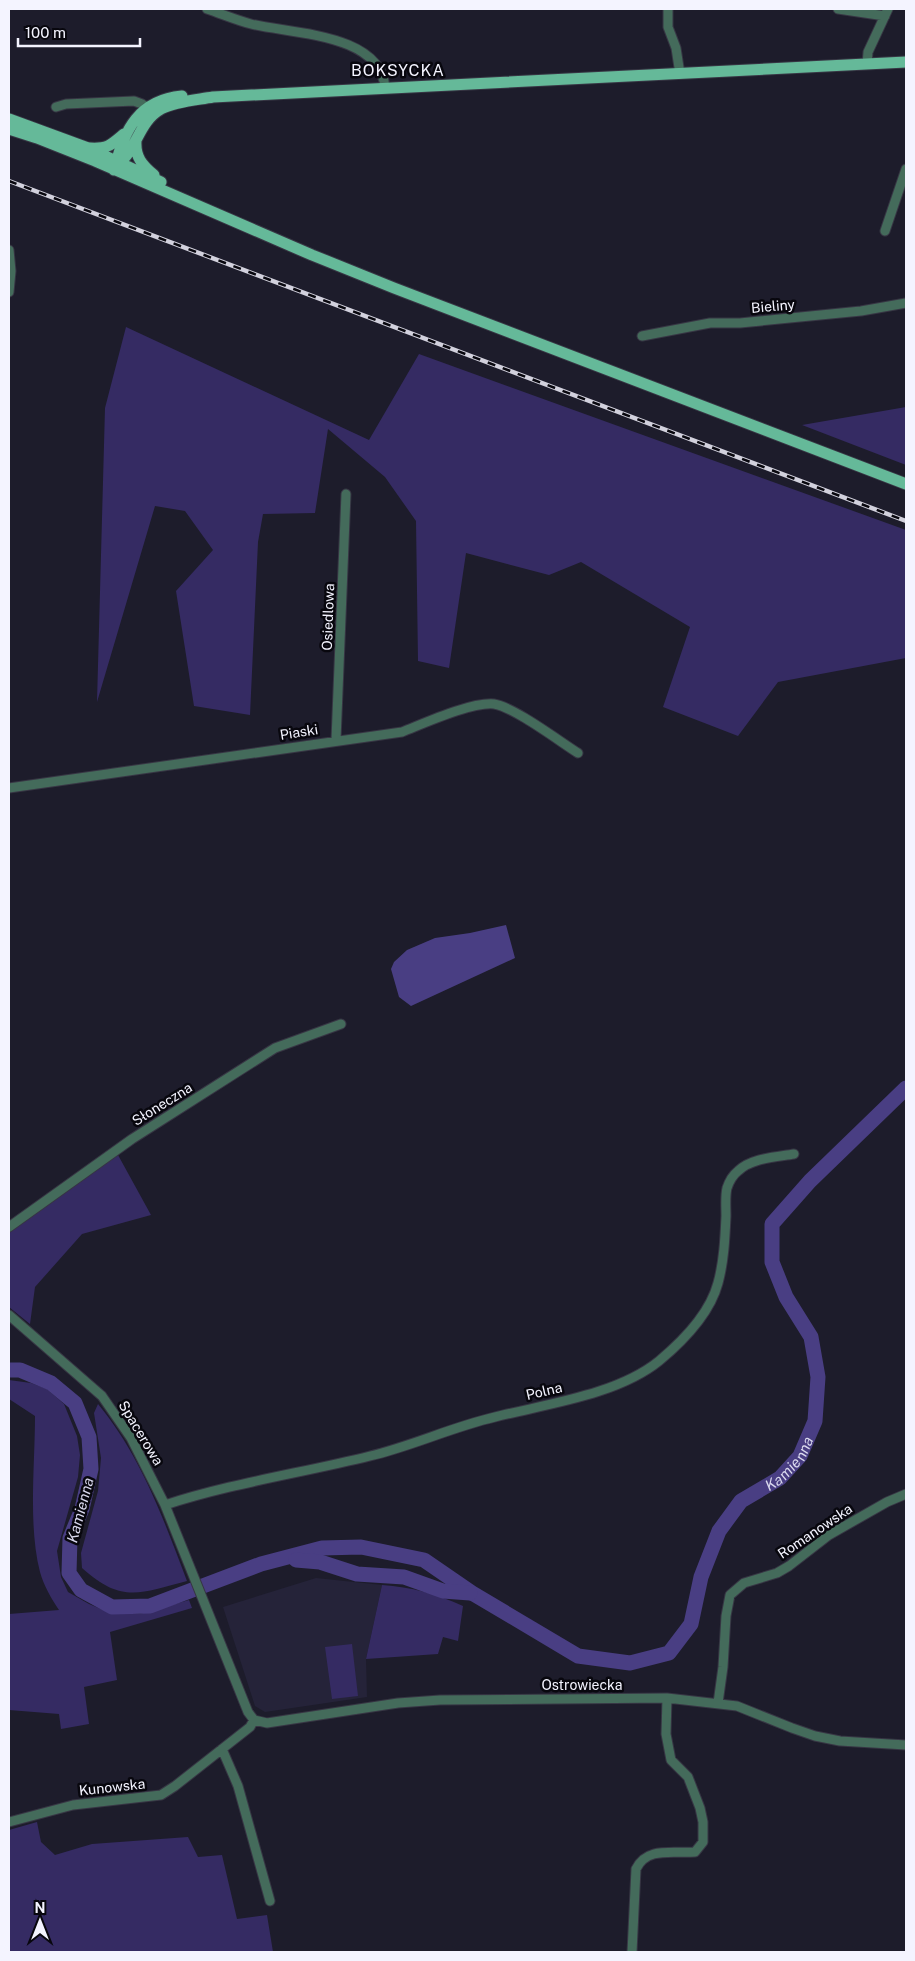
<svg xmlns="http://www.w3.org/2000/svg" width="915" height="1961" viewBox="0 0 915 1961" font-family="'Public Sans',sans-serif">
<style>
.built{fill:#252339}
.green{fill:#352b63}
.water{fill:#493e83}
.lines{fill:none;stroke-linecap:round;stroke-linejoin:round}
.river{stroke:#493e83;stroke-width:15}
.minor-casing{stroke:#373644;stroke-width:11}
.major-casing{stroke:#373644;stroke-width:13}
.minor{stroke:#446b5b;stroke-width:9}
.major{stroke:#65b999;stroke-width:11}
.rail-casing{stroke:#d2d1dd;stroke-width:4.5}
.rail{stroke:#08070e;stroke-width:2.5;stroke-dasharray:8;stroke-linecap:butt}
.labels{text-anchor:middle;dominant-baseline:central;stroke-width:5;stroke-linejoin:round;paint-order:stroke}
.street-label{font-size:14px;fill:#f4f4ff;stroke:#08070e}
.water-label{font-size:15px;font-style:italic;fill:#dad9ee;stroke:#08070e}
.quarter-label{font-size:16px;letter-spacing:1px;fill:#f4f4ff;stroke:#08070e}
</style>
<rect width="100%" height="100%" fill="#1d1c2b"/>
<path class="built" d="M316 1578 382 1585 366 1659 367 1697 265 1712 255 1706 223 1607Z"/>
<path class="green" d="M126 327 369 440 419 354 906 530V658L778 682 738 736 663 707 690 627 581 562 549 575 466 553 449 668 418 661 416 521 385 477 328 429 315 513 263 514 258 542 250 715 194 706 176 591 213 550 185 511 155 506 97 702 105 408Z
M906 407V465L802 425Z
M118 1155 151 1215 82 1234 35 1287 30 1324 9 1307V1231Z
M9 1380 31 1383 47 1389 64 1404 77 1436 80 1455 78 1477 57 1551 61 1577 68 1592 89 1604 113 1614H140L189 1600 192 1608 110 1632 117 1680 84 1687 89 1724 61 1729 59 1714 9 1710V1614L59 1610C51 1598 44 1586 40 1572 28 1526 35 1464 35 1416L9 1399Z
M98 1404C141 1456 163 1518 187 1581 140 1593 122 1604 82 1568L81 1553 98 1491 101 1458 94 1413Z
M382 1585C411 1587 437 1594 463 1606L458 1641 443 1637 438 1654 366 1659Z
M352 1644 358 1696 332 1699 325 1647Z
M37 1822 41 1842 55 1855 92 1844 188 1837 198 1857 222 1855 237 1919 267 1915 273 1952H9V1830Z"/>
<path class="water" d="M506 925 515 958 411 1006 399 997 391 969 394 962 407 950 435 938 470 933Z"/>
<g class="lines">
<g class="river">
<path id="s1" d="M9 1370H20L51 1383 75 1403 89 1437 91 1469 82 1509 70 1538 69 1573 81 1590 112 1607 150 1606 261 1564 322 1548 361 1547 424 1560 472 1593 578 1656 630 1663 669 1653 691 1624 701 1577 719 1531 741 1501 780 1478 800 1456 815 1421 818 1377 811 1337 786 1297 772 1262V1224L810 1181 906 1088"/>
<path d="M296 1560 320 1562 357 1574 404 1577 443 1591 470 1593"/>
</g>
<g class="minor-casing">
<path id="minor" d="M207 9C222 14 236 20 251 24 291 34 381 33 385 88
M668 9V27L676 48 680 74
M838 9 885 16
M867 64 868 52 888 9
M56 107 66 104 134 101 142 104 152 111
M885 231 906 169
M9 250 11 271 9 292
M642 336 710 323H740L861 311 906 303
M336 740 346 494
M9 788 402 732C425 723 471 702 494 704 514 707 559 741 578 753
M9 1227 132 1139 275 1048 341 1024
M9 1315 102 1396 131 1438 165 1505 248 1712 254 1720
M165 1505C232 1483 302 1473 370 1456 412 1446 452 1427 495 1417 546 1404 617 1395 659 1361 683 1341 710 1313 718 1283 724 1261 725 1238 726 1216 726 1207 725 1196 727 1188 729 1182 733 1175 738 1171 751 1158 776 1157 794 1154
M718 1703 723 1667 726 1616 730 1595 744 1583 777 1573 789 1566 829 1535 887 1502 906 1494
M254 1720 267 1723 398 1703 440 1700 667 1698 737 1706 792 1728 815 1736 840 1741 906 1745
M222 1749 238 1786 270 1901
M9 1822 73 1805 161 1795 175 1786 250 1727 254 1720
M632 1952 636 1869C647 1846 673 1854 695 1852L703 1842V1822L700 1808 688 1777 671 1760 666 1734 667 1698"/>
</g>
<g class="major-casing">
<path id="major" d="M9 119 88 148 161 182
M9 129 37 138 95 161 312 255 394 288 906 484
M136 141C135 157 142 165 154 175
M90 148C108 149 111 145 124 134
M115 167C124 130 139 100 182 96
M114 170C120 163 126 157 131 149 140 134 145 118 161 109 176 101 196 100 213 97L906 62"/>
</g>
<use href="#minor" class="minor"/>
<use href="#major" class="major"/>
<g class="rail-casing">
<path id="rail" d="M9 181 906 521"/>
</g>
<use href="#rail" class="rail"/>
</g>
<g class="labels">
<g class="street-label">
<text transform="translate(773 306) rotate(-5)">Bieliny</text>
<text transform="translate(328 617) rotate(-88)">Osiedlowa</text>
<text transform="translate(299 732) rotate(-9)">Piaski</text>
<text transform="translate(162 1104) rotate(-32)">Słoneczna</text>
<text transform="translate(544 1391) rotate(-13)">Polna</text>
<text transform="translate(141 1433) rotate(59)">Spacerowa</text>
<text transform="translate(815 1531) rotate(-34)">Romanowska</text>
<text x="582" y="1685">Ostrowiecka</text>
<text transform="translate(112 1787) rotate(-6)">Kunowska</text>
</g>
<g class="water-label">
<text stroke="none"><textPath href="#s1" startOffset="1139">Kamienna</textPath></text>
<text transform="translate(80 1510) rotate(-75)">Kamienna</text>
</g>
<g class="quarter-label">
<text x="398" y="70">BOKSYCKA</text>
</g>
</g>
<rect width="915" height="1961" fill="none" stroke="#f4f4ff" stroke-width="20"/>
<g transform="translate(40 1921)" stroke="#08070e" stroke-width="4" paint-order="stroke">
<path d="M0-4L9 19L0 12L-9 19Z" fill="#f4f4ff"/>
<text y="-8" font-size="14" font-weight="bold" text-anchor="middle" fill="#f4f4ff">N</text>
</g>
<path d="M18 38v8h122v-8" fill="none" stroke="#f4f4ff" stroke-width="2.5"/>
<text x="25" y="38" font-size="15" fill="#f4f4ff" stroke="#08070e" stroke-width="4" paint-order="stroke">100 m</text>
</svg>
